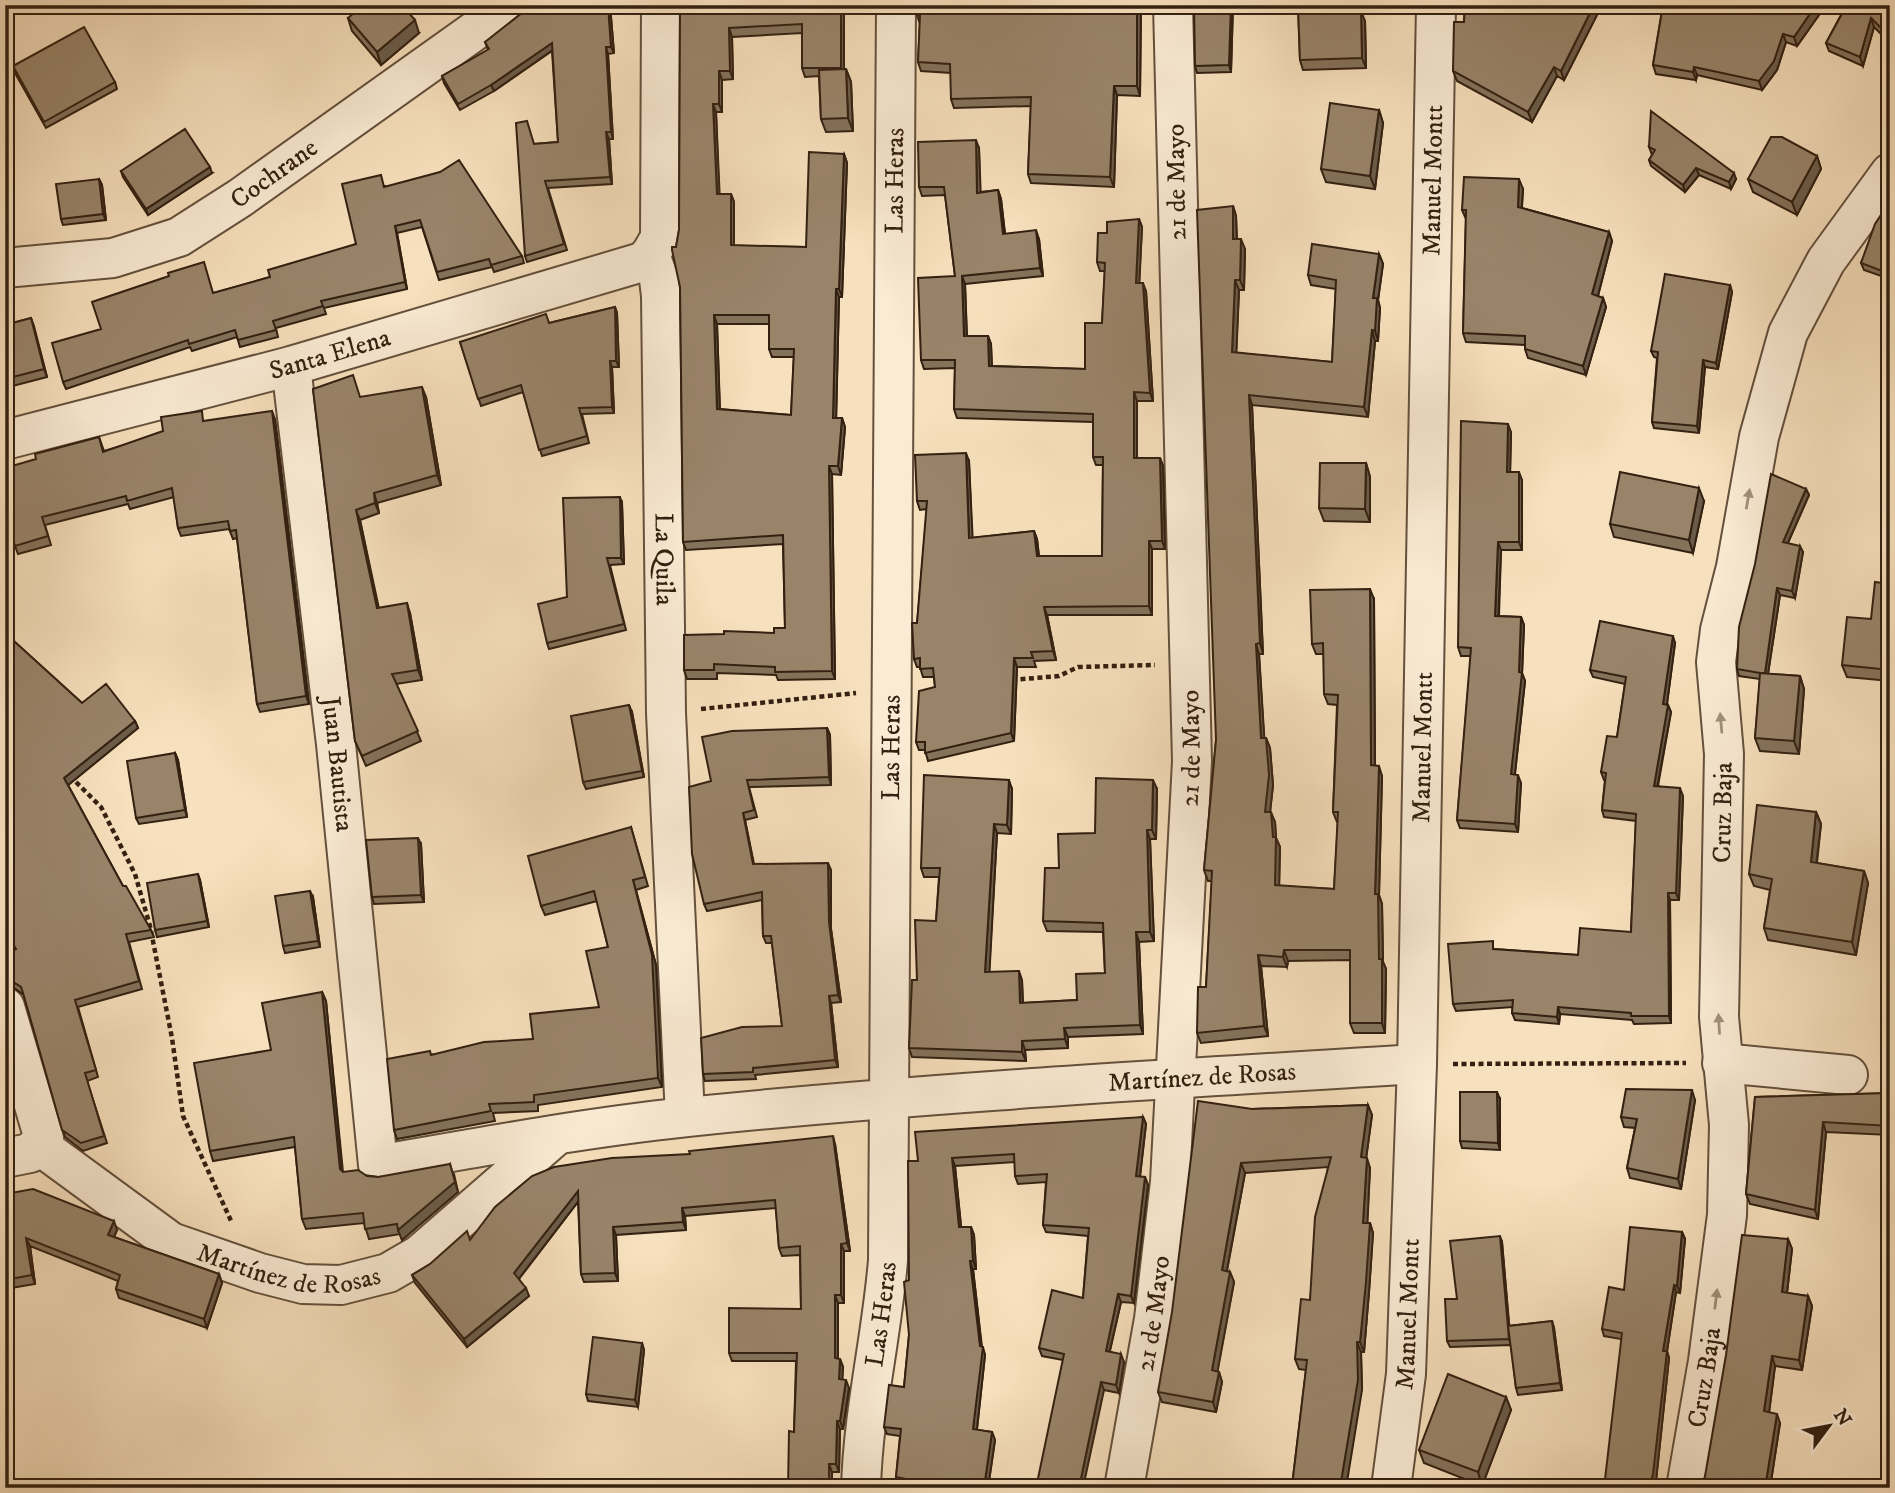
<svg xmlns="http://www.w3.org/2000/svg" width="1895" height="1493" viewBox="0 0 1895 1493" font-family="'IM FELL DW Pica',serif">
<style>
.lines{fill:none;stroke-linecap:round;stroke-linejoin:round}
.minor-casing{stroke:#64503c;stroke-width:42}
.tertiary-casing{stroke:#64503c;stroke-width:42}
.path{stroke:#332011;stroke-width:4.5;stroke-dasharray:5 3.5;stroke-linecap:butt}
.minor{stroke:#faebd4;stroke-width:38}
.tertiary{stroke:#faebd4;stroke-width:38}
.wall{fill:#84725b;stroke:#332011;stroke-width:2;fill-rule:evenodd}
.shaded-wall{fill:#6b5c4a;stroke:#332011;stroke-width:2}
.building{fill:#99846a;stroke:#332011;stroke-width:2;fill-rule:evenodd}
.oneway{fill:#a0907c}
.labels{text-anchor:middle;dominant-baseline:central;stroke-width:5;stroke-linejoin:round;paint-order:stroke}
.street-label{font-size:26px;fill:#332011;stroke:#faebd4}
</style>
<rect width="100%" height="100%" fill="#f7e0bd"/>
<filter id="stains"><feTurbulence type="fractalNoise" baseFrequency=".00286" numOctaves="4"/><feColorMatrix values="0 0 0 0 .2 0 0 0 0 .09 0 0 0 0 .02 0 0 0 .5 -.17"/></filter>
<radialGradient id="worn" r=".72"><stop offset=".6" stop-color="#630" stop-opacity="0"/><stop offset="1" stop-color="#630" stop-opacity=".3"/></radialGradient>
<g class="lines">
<g class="minor-casing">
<g id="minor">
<path id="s1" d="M650 255 659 279 661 296 666 713 685 1117"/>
<path id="s2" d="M5 268 113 258 179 237 240 198 511 5"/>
<path id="s3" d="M291 366 336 744 378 1165C481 1147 583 1128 687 1117 930 1092 1174 1079 1417 1064"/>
<path id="s4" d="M5 440 291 366 642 262 650 255 660 238 661 5"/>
<path d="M5 1007 44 1139 30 1153 5 1158"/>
<path d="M1722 1063 1848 1075"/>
<path id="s5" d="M40 1146 171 1242 260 1273 303 1284 341 1285 388 1273 419 1255 557 1135"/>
<path id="s6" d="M1124 1488 1154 1319 1170 1182 1192 761 1173 5"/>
<path id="s7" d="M1391 1488 1406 1374 1417 1064 1436 5"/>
<path id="s8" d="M1686 1488 1708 1361 1727 1215 1729 1125 1719 1017 1724 754 1716 662 1720 630 1736 567 1759 437 1788 333 1826 261 1890 173"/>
</g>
</g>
<g class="tertiary-casing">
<g id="tertiary">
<path id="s9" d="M861 1488C863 1411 882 1336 888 1260L896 5"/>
</g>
</g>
<path class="path" d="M1012 680 1059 676 1078 667 1155 665
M701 709 856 693
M70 776 101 807 135 874 150 926 172 1038 183 1116 232 1223
M1453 1064 1686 1063"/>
<use href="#minor" class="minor"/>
<use href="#tertiary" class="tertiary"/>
</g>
<path class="wall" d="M38 5H57L42 10Z
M610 5 614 53 608 54 613 139H609L612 184 548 188 567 250 527 262 525 256 534 144 558 142 552 51 494 91 460 110 444 83 442 76 488 50 485 42Z
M680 5H853L854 11H844V69H846L851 82 853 131 826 132 821 119 819 76 805 77 802 68V33L732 37 733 79 722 80V112H716L719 194H731L734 202V246L806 247 844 154 847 163 842 297H839L836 418H842L845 427 841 475 832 474 835 679 778 680 776 675 717 673V679H687L684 670 785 628 783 544 686 550 683 542 680 287 676 247 679 230ZM717 324H769V349L772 357H794L791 415 720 409Z
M916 5H1141L1140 96 1117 95 1114 187 1031 183 1028 174 1031 106 954 108 951 99V73L921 71 918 62 920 24 917 15Z
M1233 5 1231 72 1197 73 1195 66Z
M1297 5H1353V11L1365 21 1366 68 1303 70 1300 60 1298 8Z
M1465 5H1602L1564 80 1557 76 1532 122 1457 81 1453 71 1464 22Z
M1658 5 1733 6 1826 5 1797 46 1786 42 1777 70 1762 90 1697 75 1696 80 1656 74 1653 65 1662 11H1661Z
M1826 5H1890V43L1874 27 1863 66 1829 51 1826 43 1841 15Z
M348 18 419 33 381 65 352 31Z
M13 66 115 82 117 89 46 128 15 73Z
M1379 110 1383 123 1375 189 1326 182 1321 169Z
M1649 147 1736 179 1731 189 1699 175 1685 192 1651 166 1649 160 1652 155Z
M979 148 980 192 998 190 1001 199 1005 234 1039 239 1043 276 965 284 967 336H988L991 344 992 366 1085 369 1102 323 1105 271H1100L1097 262 1107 233 1139 219 1142 227 1139 283 1146 291 1153 401H1137V458H1160L1163 466 1165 549H1152V615H1047L1056 660 1034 661 1036 667H1017L1014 741 928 761 925 750H919L916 742 935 687 934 677H923L920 667H917L914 659 927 509 920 510 917 501 969 461 972 538 1034 531 1037 539 1039 556H1102L1103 465H1096L1093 457V422L957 418 954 409 955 368 924 369 921 360 955 276 945 195 922 196 919 187Z
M1817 156 1821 169 1797 215 1753 192 1748 179Z
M121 171 212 173 148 215 123 177Z
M99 179 102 185 106 220 63 225 61 219Z
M385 186 522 256 524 263 494 272 492 267 439 280 422 227 397 233 407 289 324 308 326 314 276 328 278 337 240 347 237 337 192 351 190 347 66 389 63 382 101 329 214 293 270 277 356 244Z
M1523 189 1522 208 1609 232 1612 241 1598 296 1603 298 1606 307 1586 375 1528 358 1525 349V345L1466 342 1463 333 1466 219 1462 210Z
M1890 201V279L1864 270 1861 263Z
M1233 206 1236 216 1237 239 1245 249 1244 290H1239L1236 353 1332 362 1336 289 1311 285 1308 275 1379 254 1383 264 1378 300 1380 308 1378 341H1375L1368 417 1252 405 1263 654H1259L1264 738H1266L1270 748 1273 785 1270 812 1275 822 1276 838 1280 847 1279 886 1334 889 1338 822H1337L1333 812 1337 705 1328 704 1324 694V654H1316L1312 644 1374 599 1375 765 1382 776 1379 895 1382 904 1383 962 1386 969 1385 1033H1354L1350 1023V960L1288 961 1287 967 1261 966 1268 1036 1201 1043 1197 1033 1206 987 1212 881H1208L1204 870 1216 740Z
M1730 285 1732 292 1718 369 1705 367 1699 433 1654 428 1652 422 1657 358 1654 357 1651 351Z
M615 307 617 313 619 367H612L614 413 582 414 589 443 542 456 523 392 481 406 460 342 549 323Z
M31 318 47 377 5 388V325Z
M313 389 361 397H426L441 485 377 503 379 513 360 520 378 608 410 613 422 680 396 684 421 741 366 766 355 741Z
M275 419 309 704 260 712 257 704 237 538 233 539 229 529 181 536 178 528 174 497 130 509 128 504 45 525 51 545 18 554 15 546 36 459 99 437 104 451 205 421Z
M1511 432 1510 472 1522 480V550H1501L1499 616 1521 617 1524 625 1522 673 1525 681 1515 774 1521 783 1518 832 1460 828 1457 820 1471 656H1461L1458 647Z
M1366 463 1370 477V522L1324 521 1319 508Z
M1806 489 1809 495 1788 543 1803 552 1795 598 1780 595 1768 674 1800 676 1804 689 1799 754 1760 751 1755 738 1760 679 1739 676 1737 669Z
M1704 501 1693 553 1614 537 1610 524Z
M622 503 624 564 610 565 626 630 549 649 547 643 567 597Z
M1890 584V681L1847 677 1842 665 1871 619Z
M5 633 82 703 135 721 138 728 68 785 123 886 151 930 154 937 129 942 142 989 78 1007 98 1077 87 1081 107 1143 83 1151 65 1137 24 995 13 987 5 971V954L15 950 5 932Z
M1675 643 1667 704 1668 705 1671 712 1658 786 1683 796 1679 900H1670L1671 1023 1634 1024 1632 1020 1560 1014 1559 1024 1515 1020 1512 1013 1513 1007 1456 1011 1453 1004 1495 949 1578 955 1631 932 1636 821 1604 817 1602 810 1605 780H1604L1601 772 1617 737 1625 684 1593 677 1590 670Z
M632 712 644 777 586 789 583 782Z
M827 728 830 735 831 785 749 787 757 817 745 820 754 864 831 870V929L841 1002 831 1003 838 1067 755 1075 756 1079 705 1081 703 1074 782 1026 772 943H766L763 936 762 900 707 911 704 904 711 781Z
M175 753 178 760 187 817 139 824 136 818Z
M1012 789 1011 834 997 833 989 972 1022 980 1023 1003 1077 1000 1105 973 1103 932 1047 931 1043 921 1059 868 1095 833 1157 789 1156 839H1150L1154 941 1139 942 1143 1034 1068 1037V1048L1025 1050 1026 1061 912 1057 909 1048 917 980 936 921 939 877H924L921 868Z
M1816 812 1821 824 1817 863 1864 871 1868 883 1856 955 1768 940 1764 928 1770 890 1754 886 1749 874Z
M631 827 648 886 636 890 656 965 662 1087 538 1105V1111L493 1113 495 1121 397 1139 394 1130 431 1055 533 1039 599 1007 608 947 597 901 545 915 541 906Z
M421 844 424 902 374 904 372 897Z
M200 880 209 927 157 937 155 930Z
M313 897 320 947 285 953 283 946Z
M322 992 326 1001 343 1172 378 1177 454 1174 458 1192 402 1240 400 1234 369 1239 364 1223 306 1229 302 1219 295 1147 213 1161 210 1151 271 1050Z
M1890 1093V1135L1826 1132 1818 1219 1750 1204 1746 1194 1755 1097Z
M1500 1099V1150L1462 1148 1460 1141Z
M1695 1100 1681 1189 1630 1178 1627 1168 1635 1128 1624 1127 1621 1117Z
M1368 1105 1372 1115 1366 1158 1370 1168 1367 1223H1370L1373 1233 1369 1292 1364 1352H1361L1362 1390 1292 1486 1306 1370 1299 1369 1295 1359 1310 1300 1328 1167 1245 1173 1227 1271 1230 1272 1234 1282 1217 1372H1219L1222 1382 1216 1412 1162 1402 1158 1392 1252 1109Z
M1143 1117 1146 1124 1140 1177H1145L1148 1185 1134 1303 1121 1302 1110 1351 1124 1362 1119 1393 1104 1390 1063 1360 1042 1356 1039 1348 1083 1298 1088 1236 1046 1232 1043 1225 1046 1182 1018 1184 1015 1176V1162L955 1166 961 1227H971L974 1235 976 1269H973L982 1347 985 1355 977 1430 992 1432 995 1440 988 1488H912L899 1485 896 1477 900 1436 887 1434 884 1427 904 1387 909 1335V1280L918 1161Z
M835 1144 850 1251H844V1303H838V1359H840L843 1367 842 1380 849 1388 843 1429H840L839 1472H832V1488H788L794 1432 796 1361H732L729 1353 801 1309 800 1255 782 1256 779 1248 776 1208 685 1216 686 1230 616 1235 618 1281 584 1282 581 1274 578 1202 519 1279 529 1296 467 1347 415 1283 412 1275 470 1240 690 1154Z
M5 1194 117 1230 114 1237 219 1274 222 1283 207 1328 119 1298 116 1289 118 1281 30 1246 35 1284 5 1289Z
M1682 1232 1685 1239 1680 1293 1676 1292 1667 1351 1669 1358 1656 1481 1621 1339 1604 1336 1602 1329 1624 1290Z
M1788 1239 1792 1249 1787 1293 1808 1296 1812 1306 1802 1370 1775 1366 1769 1412 1780 1423 1770 1488H1701Z
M1502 1242 1509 1326 1552 1321 1554 1328 1562 1390 1518 1395 1516 1388 1511 1345 1450 1347 1447 1341 1457 1299Z
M642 1343 644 1350 638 1407 588 1401 586 1394Z
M1506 1397 1511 1410 1482 1486 1424 1463 1419 1450Z"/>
<path class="shaded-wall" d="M608 5H610L614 53 611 47Z
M841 5H842L844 11V76L841 68Z
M1137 5H1141L1140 96 1137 86Z
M1231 5H1233L1231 72 1229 65Z
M1349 5H1353L1352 21 1348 11Z
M1594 5H1602L1564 80 1561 71Z
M1816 5H1826L1797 46 1794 37Z
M1361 11 1365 21 1366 68 1362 58Z
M1871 18 1874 27 1863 66 1860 57Z
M415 20 419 33 381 65 377 52Z
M729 28 732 37 733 79 730 71Z
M1783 34 1786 42 1777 70 1762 90 1759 81Z
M552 43 554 49 494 91 491 85Z
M606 47 608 54 613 139 611 132Z
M1554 67 1557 76 1532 122 1528 112Z
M1694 67 1697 75 1696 80 1693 72Z
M846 69 851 82 853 131 848 118Z
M719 71 722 80V112L719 104Z
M1114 86 1117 95 1114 187 1110 177Z
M713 104 716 112 720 202 717 194Z
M1379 110 1383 123 1375 189 1370 176Z
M606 132 609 139 612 184 610 177Z
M976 140 979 148 981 201 977 193Z
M844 154 847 163 842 297 839 289Z
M1817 156 1821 169 1797 215 1792 202Z
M210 167 212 173 148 215 146 209Z
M1696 168 1699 175 1685 192 1683 185Z
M1734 173 1736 179 1731 189 1729 182Z
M99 179 102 185 106 220 103 214Z
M1519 179 1523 189 1521 216 1518 207Z
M998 190 1001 199 1006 242 1003 234Z
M731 194 734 202V254L731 245Z
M1233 206 1236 216 1237 249 1233 239Z
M1139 219 1142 227 1139 291 1136 283Z
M395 226 397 233 407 289 405 282Z
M1036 230 1039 239 1043 276 1040 268Z
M1609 232 1612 241 1596 303 1592 294Z
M1241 239 1245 249 1244 290 1240 280Z
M1379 254 1383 264 1378 300 1380 308 1378 341 1375 331 1373 298Z
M962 276 965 284 967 344 964 336Z
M1235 280 1239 290 1236 363 1232 352Z
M1143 283 1146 291 1153 401 1150 393Z
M1730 285 1732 292 1718 369 1716 363Z
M836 289 839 297 836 426 833 418Z
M1603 298 1606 307 1586 375 1583 366Z
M615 307 617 313 619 367 616 361Z
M714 315 717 324 720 417 717 409Z
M31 318 34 326 47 377 44 369Z
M1372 330 1375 341 1368 417 1364 407Z
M988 336 991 344 992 374 989 366Z
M1703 360 1705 367 1699 433 1697 426Z
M610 361 612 367 614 413 612 407Z
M422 387 426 397 441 485 437 475Z
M1134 392 1137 401V466L1134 458Z
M1249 395 1252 405 1263 654 1260 643Z
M272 411 275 419 309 704 306 696Z
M842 418 845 427 841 475 838 466Z
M1508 424 1511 432 1510 480 1507 472Z
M966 453 969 461 973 546 969 538Z
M1160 458 1163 466 1165 549 1162 541Z
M1366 463 1370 477V522L1365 509Z
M829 466 832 474 835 679 832 671Z
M1519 472 1522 480V550L1519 542Z
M1699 488 1704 501 1693 553 1689 540Z
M1806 489 1809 495 1785 549 1783 542Z
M374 493 377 503 379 513 375 503Z
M620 497 622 503 624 564 621 558Z
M356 510 360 520 381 618 377 608Z
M1034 531 1037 539 1040 565 1037 556Z
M1149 541 1152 549V615L1149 606Z
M1498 542 1501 550 1498 624 1495 616Z
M1800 546 1803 552 1795 598 1792 591Z
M1777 588 1780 595 1767 680 1765 674Z
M1370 589 1374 599 1375 775 1371 765Z
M407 603 410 613 422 680 418 670Z
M1044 607 1047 615 1056 660 1053 651Z
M1521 617 1524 625 1522 675V673L1525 681 1514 782 1511 774 1519 672Z
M1673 636 1675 643 1666 711 1663 704Z
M1256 644 1259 654 1265 748 1261 738Z
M1014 658 1017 667 1014 741 1011 733Z
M1800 676 1804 689 1799 754 1794 741Z
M629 705 632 712 644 777 642 771Z
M1668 705 1671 712 1656 793 1654 786Z
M135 721 138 728 67 786 64 778Z
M827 728 830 735 831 785 829 777Z
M1266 738 1270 748 1273 785 1269 822 1265 812Z
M175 753 178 760 187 817 185 810Z
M1379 766 1382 776 1379 895 1382 904 1383 962 1386 969 1385 1033 1382 1023 1375 894Z
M1518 775 1521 783 1518 832 1515 824Z
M1009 780 1012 789 1011 834 1007 825Z
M1153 780 1157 789 1156 839 1152 830Z
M1680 788 1683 796 1679 900 1676 893Z
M1271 812 1275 822 1276 838 1280 847 1279 895 1275 885Z
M1816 812 1821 824 1815 874 1811 862Z
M743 813 745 820 755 871 753 864Z
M994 824 997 833 989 981 985 972Z
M1147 830 1150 839 1154 941 1150 932Z
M418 838 421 844 424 902 421 895Z
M828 863 831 870V929L841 1002 838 995 829 922Z
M1864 871 1868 883 1856 955 1852 942Z
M198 874 200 880 209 927 207 921Z
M633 880 656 965 662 1087 658 1078Z
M310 891 313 897 320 947 318 941Z
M1668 893 1670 900 1671 1023 1669 1016Z
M1136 932 1139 942 1143 1034 1140 1025Z
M1284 950 1288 961 1287 967 1283 957Z
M1258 955 1261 966 1268 1036 1264 1026Z
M1019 971 1022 980 1023 1012 1020 1003Z
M322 992 326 1001 343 1179 340 1169Z
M829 996 831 1003 838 1067 835 1060Z
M1558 1007 1560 1014 1559 1024 1557 1017Z
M1064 1028 1068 1037V1048L1065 1039Z
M1022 1041 1025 1050 1026 1061 1022 1052Z
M1692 1090 1695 1100 1681 1189 1678 1179Z
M1497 1092 1500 1099V1150L1498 1143Z
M1368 1105 1372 1115 1365 1167 1361 1157Z
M1143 1117 1146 1124 1139 1184 1136 1176Z
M1823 1122 1826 1132 1818 1219 1815 1210Z
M833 1136 835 1144 850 1251 847 1243Z
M952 1158 955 1166 962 1235 959 1227Z
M1367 1158 1370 1168 1367 1233 1363 1223Z
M1241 1163 1245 1173 1225 1280 1222 1270Z
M450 1164 458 1192 402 1240 398 1230Z
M1145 1177 1148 1185 1134 1303 1131 1296Z
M578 1191 580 1199 517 1281 514 1273Z
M682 1208 685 1216 686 1230 683 1222Z
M114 1221 117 1230 111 1244 108 1235Z
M1370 1223 1373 1233 1369 1292 1364 1352 1360 1342Z
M613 1227 616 1235 618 1281 615 1273Z
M971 1227 974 1235 976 1269 973 1261Z
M1682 1232 1685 1239 1680 1293 1677 1286Z
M1500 1236 1502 1242 1511 1345 1509 1339Z
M26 1238 30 1246 35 1284 32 1275Z
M1788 1239 1792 1249 1786 1302 1782 1292Z
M841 1244 844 1251V1303L841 1295Z
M970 1261 973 1269 982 1351 983 1347 985 1355 976 1437 973 1429 980 1346Z
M1230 1272 1234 1282 1216 1380 1212 1370Z
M219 1274 222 1283 207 1328 204 1319Z
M1674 1285 1676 1292 1666 1358 1663 1351Z
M526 1288 529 1296 467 1347 464 1339Z
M1118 1294 1121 1302 1108 1358 1106 1351Z
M835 1295 838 1303V1366L835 1358Z
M1808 1296 1812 1306 1802 1370 1799 1360Z
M1552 1321 1554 1328 1562 1390 1560 1383Z
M1357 1342 1361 1352 1362 1390 1346 1488H1340Z
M642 1343 644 1350 638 1407 635 1400Z
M1667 1351 1669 1358 1656 1481 1653 1488H1649Z
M1121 1354 1124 1362 1119 1393 1116 1385Z
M1772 1356 1775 1366 1768 1421 1764 1411Z
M840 1359 843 1367 842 1387 839 1379Z
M1219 1372 1222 1382 1216 1412 1213 1402Z
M846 1380 849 1388 843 1429 840 1421Z
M1101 1382 1104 1390 1083 1488H1079Z
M1506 1397 1511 1410 1482 1486 1478 1472Z
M1777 1414 1780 1423 1770 1488H1765Z
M837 1421 840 1429 839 1472 836 1464Z
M992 1432 995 1440 988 1488H984Z
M829 1464 832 1472V1488H829Z"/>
<path class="building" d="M363 5H402L415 20 377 52 348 18Z
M532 5H608L611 47H606L611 132H606L610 177 545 181 564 244 525 256 516 123 527 121 534 144 558 142 552 43 491 85 458 104 442 76 489 49 485 42Z
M680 5H841V68H802V24L729 28 730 71H719V104H713L717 194H731V245L806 247 809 152 844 154 839 289H836L833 418H842L838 466H829L832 671 775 672V667L714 664V670H684V635L724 634V631L774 633V628H785L783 535 683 542 680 287 672 250V247H676L679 230ZM714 315H769V349H794L791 415 717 409Z
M916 5H1137V86H1114L1110 177 1028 174 1031 97 951 99 950 64 918 62 920 15H917Z
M1194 5H1231L1229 65 1195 66Z
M1298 5H1349L1348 11H1361L1362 58 1300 60Z
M1465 5H1594L1561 71 1554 67 1528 112 1453 71 1454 22H1464Z
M1663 5 1733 6 1816 5 1794 37 1783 34 1774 61 1759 81 1694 67 1693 72 1653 65Z
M1837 5H1890V37L1871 18 1860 57 1826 43 1844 10Z
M84 27 115 82 44 122 13 66Z
M846 69 848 118 821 119 819 70Z
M1330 103 1379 110 1370 176 1321 169Z
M1651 111 1734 173 1729 182 1696 168 1683 185 1649 160 1655 150 1649 147Z
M185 129 210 167 146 209 121 171Z
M1771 137H1782L1817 156 1792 202 1748 179Z
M976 140 977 193 998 190 1003 234 1036 230 1040 268 962 276 964 336H988L989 366 1085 369V323H1102L1105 263 1097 262 1098 233H1107V222L1139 219 1136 283H1143L1150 393 1134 392V458H1160L1162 541H1149V606L1044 607 1053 651 1031 652 1033 658H1014L1011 733 925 753V742H916L919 691 935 687 933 668 920 669V658L914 659 912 623H917L927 501H917L915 455 966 453 969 538 1034 531 1037 556H1102L1103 457H1093V414L954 409 955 360H921L918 278 955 276 944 187H919L918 142Z
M459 160 522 256 491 265 489 259 437 272 420 220 395 226 405 282 321 301 323 306 273 321 276 330 238 340 235 330 189 344 188 340 63 382 52 343 101 329 92 302 169 276 168 273 204 262 213 293 270 277 268 270 356 244 342 184 381 175 384 187 440 172Z
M1464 177 1519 179 1518 207 1609 232 1592 294 1603 298 1583 366 1525 349V336L1463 333 1466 210H1462Z
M99 179 103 214 61 219 56 184Z
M1890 201V274L1861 263 1875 224Z
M1233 206V239H1241L1240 280H1235L1232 352 1332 362 1336 280 1308 275 1312 244 1379 254 1373 298H1377L1375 331 1372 330 1364 407 1249 395 1260 643 1256 644 1261 738H1266L1269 775 1265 812H1271L1273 837H1276L1275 885 1334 889 1338 812H1333L1338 695 1324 694 1323 643 1312 644 1310 590 1370 589 1371 765 1379 766 1375 894H1378L1379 959H1382V1023H1350V950H1284L1283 957 1258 955 1264 1026 1197 1033 1198 987H1206L1212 871 1204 870 1216 740 1197 210Z
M1665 274 1730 285 1716 363 1703 360 1697 426 1652 422 1658 352 1651 351Z
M615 307 616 361H610L612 407 579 408 587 436 539 450 521 385 478 399 460 342 546 314 549 323Z
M31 318 44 369 5 379V325Z
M353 375 360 397 422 387 437 475 374 493 375 503 356 510 377 608 407 603 418 670 392 674 418 731 362 756 355 741 313 389Z
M202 411 203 421 272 411 306 696 257 704 236 530 230 531 228 521 178 528 172 488 127 501 126 496 42 517 48 536 15 546 5 512V468L36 459 35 454 99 437 103 452 163 431 161 417Z
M1461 421 1508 424 1507 472H1519V542H1498L1495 616 1521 617 1519 672 1522 673 1511 774 1518 775 1515 824 1457 820 1471 648 1458 647Z
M1320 463H1366L1365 509 1319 508Z
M1620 472 1699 488 1689 540 1610 524Z
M1771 474 1806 489 1783 542 1800 546 1792 591 1777 588 1765 673H1760L1737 669 1739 627 1755 564Z
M620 497 621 558H607L624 624 547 643 538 604 567 597 563 498Z
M1875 582 1890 584V670L1842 665 1847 617 1871 619Z
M1600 621 1673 636 1663 704 1668 705 1654 786 1680 788 1676 893H1668L1669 1016H1631V1013L1558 1007 1557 1017 1512 1013 1513 1000 1453 1004 1448 944 1493 941V949L1578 955 1580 928 1631 932 1636 814 1602 810 1606 773 1601 772 1607 736 1617 737 1626 677 1590 670Z
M5 633 82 703 106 684 135 721 64 778 123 886H126L151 930 126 934 139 981 75 1000 96 1070 85 1073 104 1136 81 1143 62 1130 23 993 21 987 10 980 5 969V954L16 949 5 930Z
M1760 673 1800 676 1794 741 1755 738Z
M629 705 642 771 583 782 571 716Z
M827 728 829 777 747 780 754 810 743 813 753 864 828 863 829 922 838 995 829 996 835 1060 753 1068V1072L703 1074 701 1038 742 1027 782 1026 771 936H763L762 892 704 904 692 854 689 787 711 781 702 737 732 731Z
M175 753 185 810 136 818 127 761Z
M924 775 1009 780 1007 825 994 824 985 972 1019 971 1020 1003 1077 1000 1076 974 1105 973 1103 923 1043 921 1045 868H1059L1058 834 1095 833 1096 778 1153 780 1152 830H1147L1150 932H1136L1140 1025 1064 1028 1065 1039 1022 1041V1052L909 1048 912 980H917L915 920 936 921 940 868H921Z
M1757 805 1816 812 1811 862 1864 871 1852 942 1764 928 1772 879 1749 874Z
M631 827 645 877 633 880 652 955 658 1078 534 1095V1102L489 1104 491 1111 394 1130 387 1059 430 1051 431 1055 484 1042 533 1039 530 1014 599 1007 586 951 608 947 594 891 541 906 528 856Z
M418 838 421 895 372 897 366 840Z
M198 874 207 921 155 930 147 883Z
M310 891 318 941 283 946 275 896Z
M322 992 340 1169 343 1172 358 1170 367 1176 378 1177 450 1164 455 1182 398 1230 397 1224 365 1229 363 1213 302 1219 294 1137 210 1151 194 1063 271 1050 262 1003Z
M1626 1089 1692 1090 1678 1179 1627 1168 1637 1119 1621 1117Z
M1460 1092H1497L1498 1143 1460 1141Z
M1890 1093V1126L1823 1122 1815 1210 1746 1194 1755 1097Z
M1198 1101 1252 1109 1368 1105 1361 1157 1367 1158 1363 1223H1370L1366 1282 1360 1342H1357L1358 1380 1340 1488H1286L1287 1485 1292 1486 1307 1360 1295 1359 1301 1299 1310 1300 1315 1217 1331 1157 1241 1163 1222 1270 1230 1272 1212 1370 1219 1372 1213 1402 1158 1392 1172 1312Z
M1143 1117 1136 1176 1145 1177 1131 1296 1118 1294 1106 1351 1121 1354 1116 1385 1101 1382 1079 1488H1036L1064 1354 1039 1348 1052 1290 1083 1298 1089 1228 1043 1225 1047 1174 1015 1176 1014 1154 952 1158 959 1227H971L973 1261H970L980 1346 983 1347 973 1429 992 1432 984 1488H941V1486L896 1477 901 1429 884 1427 889 1385 904 1387 909 1335 904 1282 909 1280 908 1161H918L915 1132Z
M833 1136 847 1243 841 1244V1295H835V1358L840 1359 839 1379 846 1380 840 1421H837L836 1464H829V1488H788L789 1431 794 1432 797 1353H729V1308L801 1309 800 1246 779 1248 775 1200 682 1208 683 1222 613 1227 615 1273 581 1274 578 1191 514 1273 526 1288 464 1339 412 1275 430 1264 467 1231 470 1240 495 1207 532 1176 554 1167 612 1158 690 1154 689 1151Z
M33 1189 114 1221 108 1235 219 1274 204 1319 116 1289 120 1275 26 1238 32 1275 5 1280V1194Z
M1630 1227 1682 1232 1677 1286 1674 1285 1663 1351H1667L1653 1474 1649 1488H1604L1622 1333 1602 1329 1609 1287 1624 1290Z
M1742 1235 1788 1239 1782 1292 1808 1296 1799 1360 1772 1356 1764 1411 1777 1414 1765 1488H1701L1704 1482 1726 1355Z
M1500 1236 1509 1339 1447 1341 1445 1299H1457L1450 1241Z
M1552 1321 1560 1383 1516 1388 1508 1326Z
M593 1337 642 1343 635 1400 586 1394Z
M1448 1374 1506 1397 1478 1472 1419 1450Z"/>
<defs><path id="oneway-solid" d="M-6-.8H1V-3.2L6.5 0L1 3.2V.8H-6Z" transform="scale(1.75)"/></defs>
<g class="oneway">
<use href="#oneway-solid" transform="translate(1748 499) rotate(-80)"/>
<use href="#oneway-solid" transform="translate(1721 723) rotate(-95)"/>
<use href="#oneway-solid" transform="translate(1719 1024) rotate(-93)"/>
<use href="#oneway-solid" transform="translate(1716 1299) rotate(-83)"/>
</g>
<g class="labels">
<g class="street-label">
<text stroke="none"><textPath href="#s2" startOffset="292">Cochrane</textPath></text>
<text stroke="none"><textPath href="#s9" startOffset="1309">Las Heras</textPath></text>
<text stroke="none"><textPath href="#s7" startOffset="1309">Manuel Montt</textPath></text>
<text transform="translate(1177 182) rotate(-91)">21 de Mayo</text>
<text stroke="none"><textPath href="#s4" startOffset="336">Santa Elena</textPath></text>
<text stroke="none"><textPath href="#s1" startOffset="306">La Quila</textPath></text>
<text stroke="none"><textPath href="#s9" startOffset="742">Las Heras</textPath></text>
<text stroke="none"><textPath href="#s7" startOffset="742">Manuel Montt</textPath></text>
<text stroke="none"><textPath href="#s6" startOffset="744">21 de Mayo</textPath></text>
<text stroke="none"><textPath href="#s3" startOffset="401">Juan Bautista</textPath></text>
<text stroke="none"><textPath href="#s8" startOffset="679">Cruz Baja</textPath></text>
<text stroke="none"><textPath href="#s3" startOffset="1633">Martínez de Rosas</textPath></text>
<text stroke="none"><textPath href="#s5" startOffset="285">Martínez de Rosas</textPath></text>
<text stroke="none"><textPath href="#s9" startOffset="175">Las Heras</textPath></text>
<text stroke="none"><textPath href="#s6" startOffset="177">21 de Mayo</textPath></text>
<text stroke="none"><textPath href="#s7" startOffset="175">Manuel Montt</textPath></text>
<text stroke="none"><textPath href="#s8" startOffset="112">Cruz Baja</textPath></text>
</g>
</g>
<rect width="1895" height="1493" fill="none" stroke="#f7e0bd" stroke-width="28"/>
<rect x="7" y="7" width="1881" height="1479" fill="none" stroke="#332011" stroke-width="3.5"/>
<rect x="14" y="14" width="1867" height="1465" fill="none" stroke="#332011" stroke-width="2"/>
<g transform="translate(1829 1426) rotate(58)" stroke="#faebd4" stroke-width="5" paint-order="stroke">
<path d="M0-5L12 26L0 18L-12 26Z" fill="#332011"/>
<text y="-10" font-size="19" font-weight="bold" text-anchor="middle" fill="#332011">N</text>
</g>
<rect width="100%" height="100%" filter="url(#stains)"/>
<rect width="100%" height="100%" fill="url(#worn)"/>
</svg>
